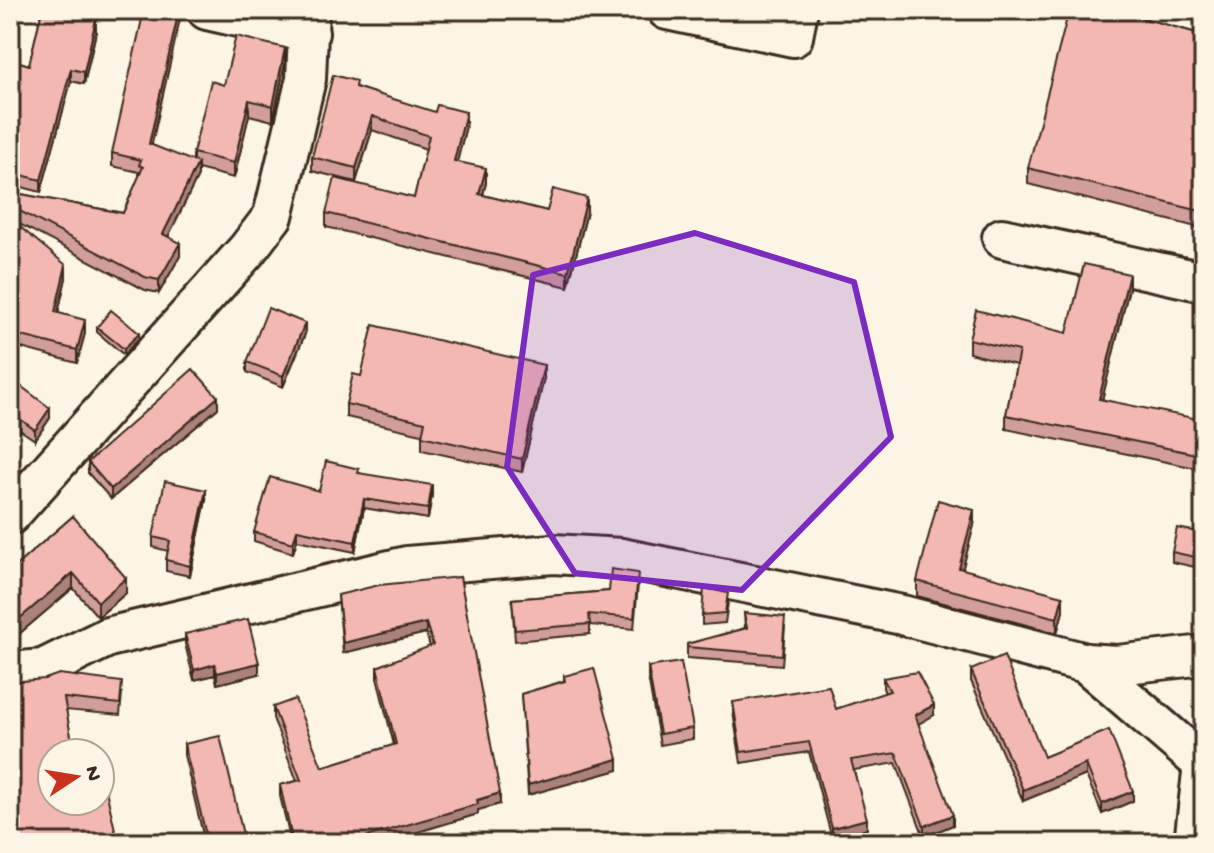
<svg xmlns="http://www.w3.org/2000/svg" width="1214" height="853" viewBox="0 0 1214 853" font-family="'Gochi Hand',sans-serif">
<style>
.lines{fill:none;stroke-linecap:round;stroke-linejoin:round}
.minor-casing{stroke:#3b2a1e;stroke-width:44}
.minor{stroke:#fcf5e5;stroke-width:38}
.wall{fill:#d29e9b;stroke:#3b2a1e;stroke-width:2}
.shaded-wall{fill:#ab817e;stroke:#3b2a1e;stroke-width:2}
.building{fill:#f4b8b4;stroke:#3b2a1e;stroke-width:2}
.marked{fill:#7b2cbf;fill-opacity:0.2;stroke:#7b2cbf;stroke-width:6;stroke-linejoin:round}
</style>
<rect width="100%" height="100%" fill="#fcf5e5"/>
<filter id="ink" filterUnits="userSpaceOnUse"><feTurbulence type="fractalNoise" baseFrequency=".0125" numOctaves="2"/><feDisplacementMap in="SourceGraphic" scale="16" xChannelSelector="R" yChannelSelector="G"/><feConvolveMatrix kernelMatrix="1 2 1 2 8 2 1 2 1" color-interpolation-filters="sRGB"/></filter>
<g filter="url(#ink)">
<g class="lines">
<g class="minor-casing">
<path id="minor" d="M207 10 309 33
M667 10 793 37 798 10
M1002 238 1204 282
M10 515 247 250 273 216 306 79 309 10
M1086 663 1204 765
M10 672 43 669 108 637 407 566 553 554 622 558 902 615 1086 663 1117 665 1204 655
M1194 843 1203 764"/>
</g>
<use href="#minor" class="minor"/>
</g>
<path class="wall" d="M42 10H71L70 13 96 32 84 84 71 81 41 192 10 184V59L29 65Z
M1132 15 1204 35V229L1028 184V168Z
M285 63 273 121 249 115 234 178 198 169V176L168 236 180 256 159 293 145 290 10 219V192L123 213 139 177V172L112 166V153L152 145 193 162V153L224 85Z
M356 87 466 126 457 161 486 183 483 195 547 211 587 212 568 287 326 227V213L414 198 426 149 372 130 356 182 312 171V157Z
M10 250 66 278 58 313 85 333 77 363 10 345Z
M1129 288 1102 399 1203 434 1196 468 1006 429V415L1016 365 969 353V339L1067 333Z
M97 327 139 338 124 355 97 332Z
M305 334 283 387 247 372V362Z
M1204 334V377L1196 376V365Z
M361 376 544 378 522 472 422 450V434L346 417V404Z
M10 378 50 418 35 440 20 430Z
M218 408 111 499 88 473V462Z
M359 473 432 495 428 519 364 508 355 552 297 540 293 553 254 541V532L319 491Z
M206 500 190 576 166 571V560L168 551 153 547V537Z
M73 516 126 593 98 617 73 588 12 640 10 638V571Z
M974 525 962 569 1063 611 1057 633 917 596V581Z
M1204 533V569L1172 562V552Z
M460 577 500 804 478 810V814L381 843H291L280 796V785L297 781 273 718V707L322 767 394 745 377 678V667L430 647 426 633 343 653 338 595Z
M638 584 634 629 590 625V634L515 641 512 599 609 591Z
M728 602 725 623 702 625V615Z
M744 613 785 627 782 665 687 658V644L745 628Z
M185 634 259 674 217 684 215 675 194 680 185 644Z
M648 667 693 728V739L660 745 648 677Z
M971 670 1044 757 1109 730 1133 801 1102 814 1086 775 1023 801 971 681Z
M564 676 618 770 528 795 521 694 564 681Z
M883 678 934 715 918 724 953 825 924 837 896 763 854 770 867 829 832 839 809 752 741 763 733 712V702L836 709 885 693 883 688Z
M10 682 122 693 120 715 66 710 74 753Z
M184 744 245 843H205L184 755Z"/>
<path class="shaded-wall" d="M179 10H182L149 157V144Z
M96 19V32L84 84V72Z
M285 48V63L273 121V106Z
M71 69V81L41 192V180Z
M249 100V115L234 178V163Z
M466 112V126L454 175V161Z
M372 116V130L356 182V168Z
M198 163V176L163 247V234Z
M486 168V183L479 208V194Z
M587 198V212L568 287V273Z
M180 243V256L159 293V280Z
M66 265V278L55 325V312Z
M1129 274V288L1099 413V399Z
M85 320V333L77 363V350Z
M305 323V334L283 387V376Z
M139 333V338L124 355V349Z
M544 365V378L522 472V459Z
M218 397V408L111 499V489Z
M50 408V418L35 440V430Z
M20 419V430L10 444V433Z
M1203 420V434L1196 468V454Z
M432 485V495L428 519V509Z
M206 490V500L190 576V566Z
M364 499V508L355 552V542Z
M974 510V525L959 583V568Z
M297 530V540L293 553V543Z
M73 573V588L12 640V625Z
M126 578V593L98 617V602Z
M1063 596V611L1057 633V618Z
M426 623V633L343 653V643Z
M259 663V674L217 684V673Z
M215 664V675L194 680V670Z
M934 705V715L915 726V715Z
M618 759V770L528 795V785Z
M1086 764V775L1023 801V790Z
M1133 791V801L1102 814V804Z
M500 793V804L478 810V814L381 843H345Z
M953 815V825L924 837V826Z
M867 819V829L832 839V828Z"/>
<path class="building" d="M42 10H68L67 13 96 19 84 72 71 69 41 180 10 172V59L29 65Z
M144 10H179L149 144 198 163 163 234 180 243 159 280 145 277 10 206V192L123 213 143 167 139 165 141 160 112 153Z
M1069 10H1132L1131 15 1204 35V212L1028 168Z
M236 36 285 48 273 106 249 100 234 163 193 153 211 81 224 85Z
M333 75 356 81 355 87 435 112 437 105 466 112 454 161 486 168 479 194 547 211 553 189 587 198 568 273 326 213 335 178 414 198 429 136 372 116 356 168 312 157Z
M19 226 66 265 55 312 85 320 77 350 10 333V250L14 251Z
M1084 264 1129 274 1099 399 1203 420 1196 454 1006 415 1019 351 969 339 976 310 1067 333Z
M268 308 305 323 283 376 247 362Z
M111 310 139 333 124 349 97 327Z
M373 325 544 365 522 459 422 436 425 422 346 404 353 374 361 376Z
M1203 334H1204V367L1196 365Z
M193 369 218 397 111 489 88 462Z
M10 378 50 408 35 430 20 419 10 433Z
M326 461 359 469 358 473 432 485 428 509 364 499 355 542 297 530 293 543 254 532 270 477 319 491Z
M165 481 206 490 190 566 166 560 170 541 153 537Z
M938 500 974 510 959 568 1063 596 1057 618 917 581Z
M73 516 126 578 98 602 73 573 12 625 10 623V571Z
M1177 528 1204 533V559L1172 552Z
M611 569 638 573 634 618 589 614 590 624 515 630 512 599 609 591Z
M460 577 500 793 477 800 478 804 345 843H293L280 785 301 780 273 707 295 699 322 767 396 744 377 667 433 645 426 623 343 643 338 595 379 585Z
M704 588 728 593 725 613 702 615Z
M744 613 785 617 782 655 687 647V644L747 628Z
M248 619 259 663 217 673 215 664 194 670 185 634Z
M1004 656 1044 757 1109 730 1133 791 1102 804 1086 764 1023 790 971 670Z
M681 662 693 728 660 734 648 667Z
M594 668 618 759 528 785 521 694 565 681 564 676Z
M917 672 934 705 915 715 953 815 924 826 896 753 851 760 867 819 832 828 809 742 741 752 733 702 829 686 836 709 890 691 883 678Z
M59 674 122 682 120 704 64 698 74 753H52V801H100V764L118 843H10V682L45 679Z
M220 736 245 843H208L184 744Z
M97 750V753H83Z"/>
</g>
<path class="marked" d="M695 233 854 282 891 437 742 590 575 573 507 467 533 275Z"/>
<rect width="1214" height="853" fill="none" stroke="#fcf5e5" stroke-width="40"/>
<rect x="20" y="20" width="1174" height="813" fill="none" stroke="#3b2a1e" stroke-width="3" filter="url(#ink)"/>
<g transform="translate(76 777) rotate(78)"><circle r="38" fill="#fcf5e5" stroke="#afa495" stroke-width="2"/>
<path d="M0-6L14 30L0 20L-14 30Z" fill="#c8321e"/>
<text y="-12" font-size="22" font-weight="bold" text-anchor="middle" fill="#3b2a1e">N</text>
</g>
</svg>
